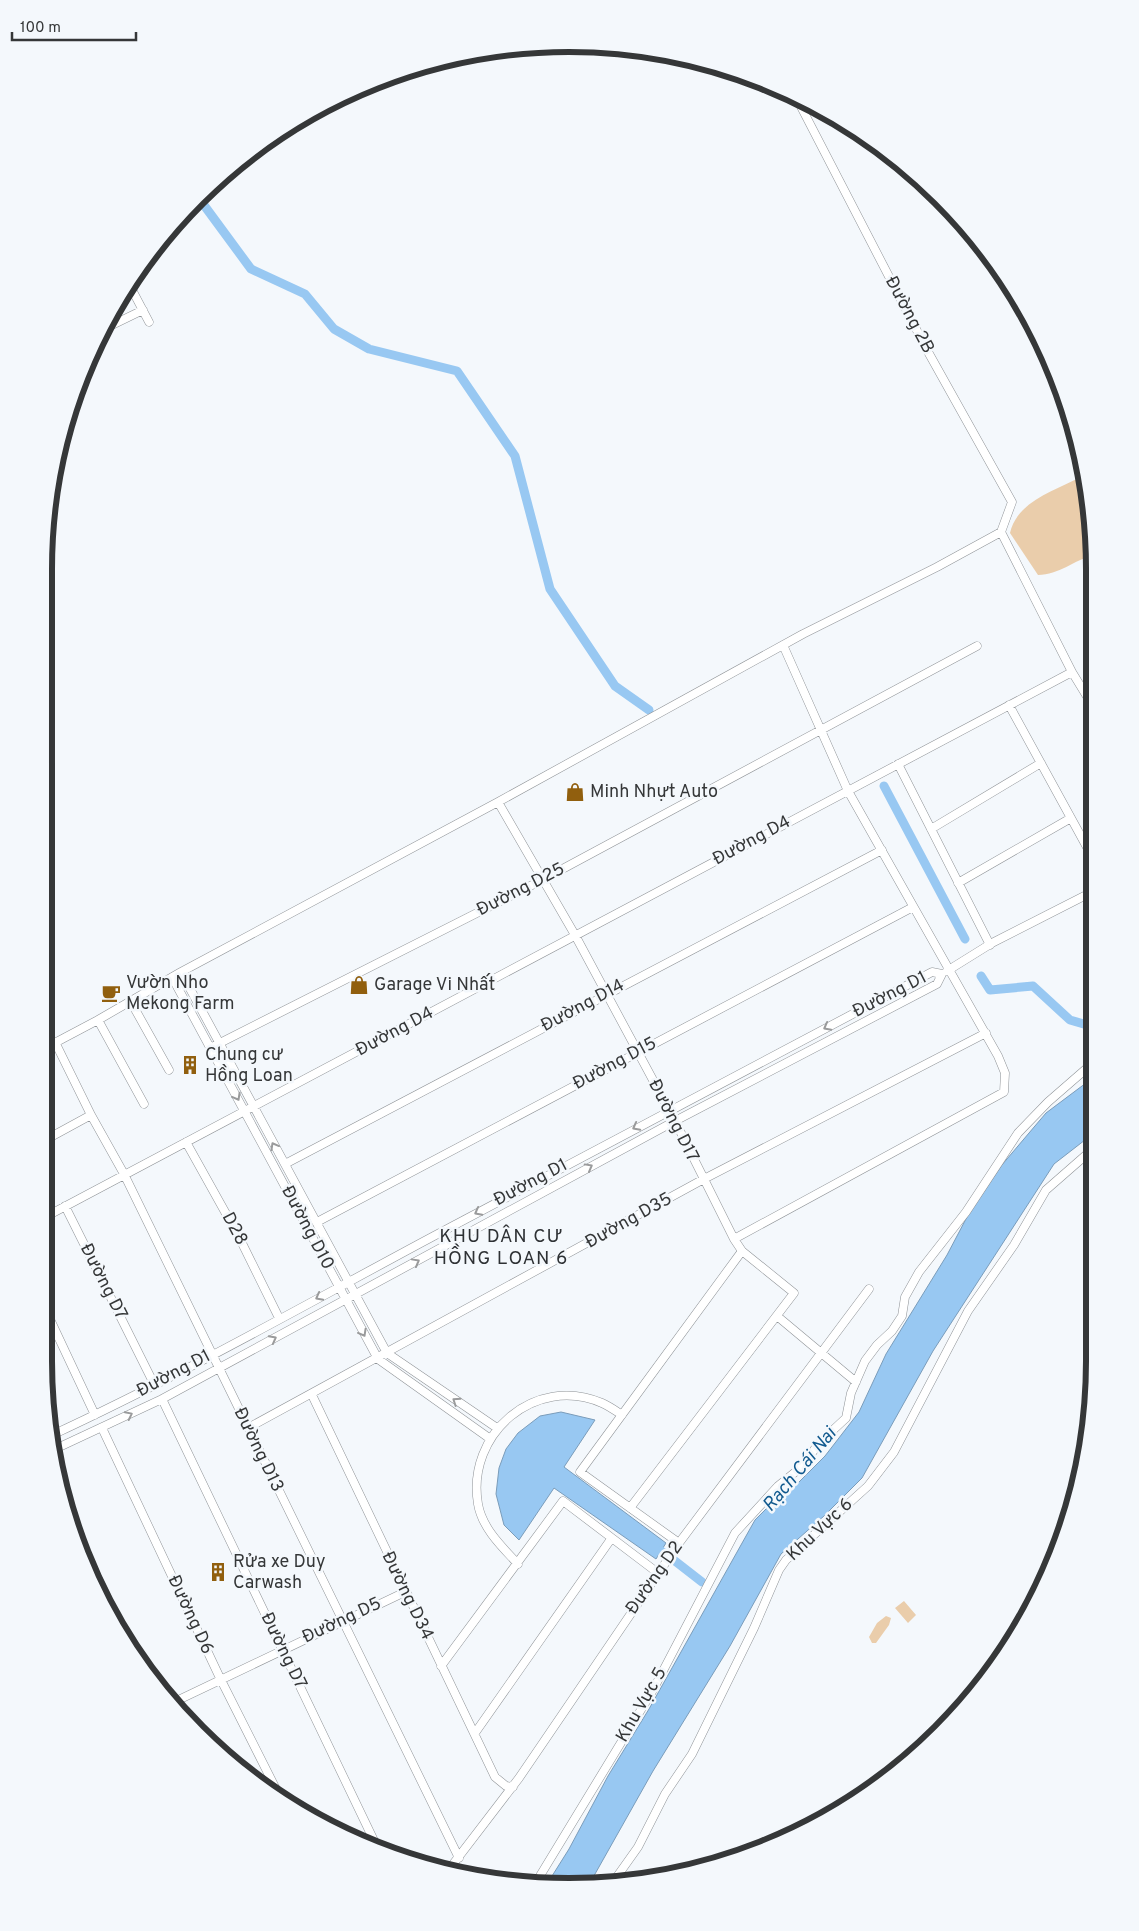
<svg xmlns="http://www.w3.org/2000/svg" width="1139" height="1931" viewBox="0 0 1139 1931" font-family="Overpass,sans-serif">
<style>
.green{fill:#eacdab}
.water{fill:#98c8f2;stroke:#7a9cba}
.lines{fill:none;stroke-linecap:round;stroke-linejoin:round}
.canal{stroke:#98c8f2;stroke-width:9}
.minor-casing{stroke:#8f9397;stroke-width:9}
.minor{stroke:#fff;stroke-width:8}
.oneway{stroke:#9a9b9c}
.labels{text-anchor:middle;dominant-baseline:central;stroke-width:5;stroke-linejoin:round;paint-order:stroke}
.street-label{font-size:18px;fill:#353738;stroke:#f4f8fc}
.poi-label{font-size:18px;fill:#353738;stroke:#f4f8fc;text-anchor:start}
.neighbourhood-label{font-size:19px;letter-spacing:1px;fill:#2e3134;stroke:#f4f8fc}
.water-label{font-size:19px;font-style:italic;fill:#10598e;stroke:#f4f8fc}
.rim{fill:none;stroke:#353738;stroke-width:6}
</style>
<rect width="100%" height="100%" fill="#f4f8fc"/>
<path class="green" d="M1082 476 1094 535V555C1074 560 1059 575 1038 575L1010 533C1017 501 1055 491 1082 476Z
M904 1601 916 1615 908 1623 895 1608Z
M886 1616 891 1618 889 1625 876 1643H872L869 1637 877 1623Z"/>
<path class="water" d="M1094 1077V1133L1054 1164 933 1351 862 1478 824 1516 781 1554 730 1646 653 1771 595 1874 587 1886 547 1884 569 1849 608 1776 649 1709 755 1520 772 1503 793 1488 825 1456 859 1412 886 1354 947 1255 967 1217 1001 1166 1046 1113Z
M561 1412 595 1420 564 1467 666 1543 656 1559 554 1488 519 1540 504 1525 496 1494 499 1468 506 1449 518 1433 540 1416Z"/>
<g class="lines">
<path class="canal" d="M198 197 251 269 305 294 334 329 369 349 457 371 515 456 550 589 615 686 649 710
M884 786 965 939
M981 976 990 990 1033 986 1070 1020 1094 1027
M661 1551 664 1553
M675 1561 702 1582"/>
<g class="minor-casing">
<path id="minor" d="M796 97 927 350 1012 502 1001 532
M129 284 149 322
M108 327 143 310
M1001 532 1072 672 1094 708
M1009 705 1094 860
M898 764 990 945
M498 802 575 935 675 1121 734 1239 742 1251 794 1293 630 1508
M931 829 1041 763
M958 883 1071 818
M947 971 992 943 1094 891
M181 972 387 1353 497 1428
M172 977 378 1359 489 1438
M131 1002 169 1070
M98 1020 144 1104
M55 1042 91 1115 124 1174 459 1858
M47 1047 98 1020 181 972 498 802 803 634 937 567 1001 532
M210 1048 542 880 977 646
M47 1139 91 1115
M186 1142 239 1237 279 1318
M285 1164 882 850
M65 1206 154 1384
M47 1216 1072 672
M317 1222 913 907
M734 1239 1004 1092 1005 1073 998 1056 848 791 783 645
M48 1315 95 1415
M777 1316 856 1382
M312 1395 495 1777 506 1786 513 1787
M162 1399 378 1849
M102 1428 220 1678 282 1801
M248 1428 702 1180 986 1033
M50 1436C180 1376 305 1305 432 1237 598 1148 765 1060 932 972L942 974 937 984 675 1121 162 1399 53 1450
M68 1517 131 1647
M679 1543 580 1472 742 1251
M518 1564C502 1547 482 1528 478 1504 466 1434 535 1374 602 1403 609 1406 616 1411 622 1415
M441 1666 563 1501 658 1573
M172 1703 405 1592
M475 1733 611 1539
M447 1872 519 1778 679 1543 869 1289
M535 1884 653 1690 735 1533 778 1486 804 1465 818 1444 846 1418 851 1393 865 1361 877 1345 892 1331 902 1316 905 1297 919 1272 966 1212 1018 1133 1048 1102 1094 1062
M611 1885 638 1847 665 1794 692 1754 754 1628 779 1570 786 1560 868 1486 894 1452 968 1311 1014 1245 1046 1190 1094 1148"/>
</g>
<use href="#minor" class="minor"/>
</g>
<defs><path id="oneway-chevron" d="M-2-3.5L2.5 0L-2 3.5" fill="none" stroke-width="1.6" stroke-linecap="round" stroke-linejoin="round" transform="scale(1.25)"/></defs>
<g class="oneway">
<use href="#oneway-chevron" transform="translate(827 1027) rotate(152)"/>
<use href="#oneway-chevron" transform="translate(237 1097) rotate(61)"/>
<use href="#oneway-chevron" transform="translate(636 1127) rotate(152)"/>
<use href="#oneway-chevron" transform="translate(274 1146) rotate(-119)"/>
<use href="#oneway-chevron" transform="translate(589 1167) rotate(-29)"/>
<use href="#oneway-chevron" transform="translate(478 1212) rotate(152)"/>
<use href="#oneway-chevron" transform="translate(416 1262) rotate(-29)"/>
<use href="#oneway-chevron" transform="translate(319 1297) rotate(152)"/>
<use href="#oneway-chevron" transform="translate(363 1333) rotate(61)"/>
<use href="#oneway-chevron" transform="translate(273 1339) rotate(-28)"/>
<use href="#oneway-chevron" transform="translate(456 1401) rotate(-146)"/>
<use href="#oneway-chevron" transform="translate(129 1415) rotate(-26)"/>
</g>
<defs>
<g id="shop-bare" transform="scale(1.5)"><path d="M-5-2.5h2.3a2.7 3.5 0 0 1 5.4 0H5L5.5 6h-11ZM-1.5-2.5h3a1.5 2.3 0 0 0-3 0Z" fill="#915f0e" stroke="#f4f8fc" stroke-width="2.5" paint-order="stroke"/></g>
<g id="cafe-bare" transform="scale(1.5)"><path d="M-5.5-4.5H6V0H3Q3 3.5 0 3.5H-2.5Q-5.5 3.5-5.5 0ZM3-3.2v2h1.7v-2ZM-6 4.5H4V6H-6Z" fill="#915f0e" stroke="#f4f8fc" stroke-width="2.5" paint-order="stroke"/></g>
<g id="building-bare" transform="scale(1.5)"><path d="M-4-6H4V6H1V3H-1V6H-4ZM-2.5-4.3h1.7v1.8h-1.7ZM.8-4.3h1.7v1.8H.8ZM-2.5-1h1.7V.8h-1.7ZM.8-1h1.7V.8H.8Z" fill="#915f0e" stroke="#f4f8fc" stroke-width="2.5" paint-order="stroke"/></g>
</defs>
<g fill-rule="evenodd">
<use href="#shop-bare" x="575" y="792"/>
<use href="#shop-bare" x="359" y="985"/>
<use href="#cafe-bare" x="111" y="993"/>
<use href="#building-bare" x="190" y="1065"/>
<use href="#building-bare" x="218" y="1572"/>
</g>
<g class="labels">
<g class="street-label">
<text transform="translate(909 315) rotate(62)">Đường 2B</text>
<text transform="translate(752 841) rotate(-28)">Đường D4</text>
<text transform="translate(521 890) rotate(-27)">Đường D25</text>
<text transform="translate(890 995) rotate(-27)">Đường D1</text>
<text transform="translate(583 1006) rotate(-28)">Đường D14</text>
<text transform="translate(395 1032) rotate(-28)">Đường D4</text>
<text transform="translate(615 1064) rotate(-28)">Đường D15</text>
<text transform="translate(673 1121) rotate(63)">Đường D17</text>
<text transform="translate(531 1183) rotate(-28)">Đường D1</text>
<text transform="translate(629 1221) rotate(-29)">Đường D35</text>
<text transform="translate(307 1228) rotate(62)">Đường D10</text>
<text transform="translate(234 1229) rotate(62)">D28</text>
<text transform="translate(103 1282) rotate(63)">Đường D7</text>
<text transform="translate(174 1374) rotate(-28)">Đường D1</text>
<text transform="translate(258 1450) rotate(64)">Đường D13</text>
<text transform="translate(820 1530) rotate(-43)">Khu Vực 6</text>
<text transform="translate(655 1578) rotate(-55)">Đường D2</text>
<text transform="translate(407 1596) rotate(64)">Đường D34</text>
<text transform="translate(190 1615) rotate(65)">Đường D6</text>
<text transform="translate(342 1621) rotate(-25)">Đường D5</text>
<text transform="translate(283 1651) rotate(64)">Đường D7</text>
<text transform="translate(642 1705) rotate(-60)">Khu Vực 5</text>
</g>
<g class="poi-label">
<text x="590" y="792">Minh Nhựt Auto</text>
<text x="126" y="983">Vườn Nho<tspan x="126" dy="21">Mekong Farm</tspan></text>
<text x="374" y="985">Garage Vi Nhất</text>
<text x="205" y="1055">Chung cư<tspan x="205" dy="21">Hồng Loan</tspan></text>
<text x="233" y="1562">Rửa xe Duy<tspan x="233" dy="21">Carwash</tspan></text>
</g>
<g class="neighbourhood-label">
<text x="501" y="1237">KHU DÂN CƯ<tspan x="501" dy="22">HỒNG LOAN 6</tspan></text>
</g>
<g class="water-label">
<text transform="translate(800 1470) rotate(-50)">Rạch Cái Nai</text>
</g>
</g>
<path d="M0 0H1139V1931H0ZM569 52H569A517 517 0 0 1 1086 569V1361A517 517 0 0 1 569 1878H569A517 517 0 0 1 52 1361V569A517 517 0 0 1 569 52Z" fill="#f4f8fc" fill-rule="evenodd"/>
<path class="rim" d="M569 52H569A517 517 0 0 1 1086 569V1361A517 517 0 0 1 569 1878H569A517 517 0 0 1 52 1361V569A517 517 0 0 1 569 52Z"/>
<path d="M12 32v8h124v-8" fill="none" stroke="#353738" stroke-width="2.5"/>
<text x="20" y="32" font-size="15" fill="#353738" stroke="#f4f8fc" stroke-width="4" paint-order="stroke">100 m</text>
</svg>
